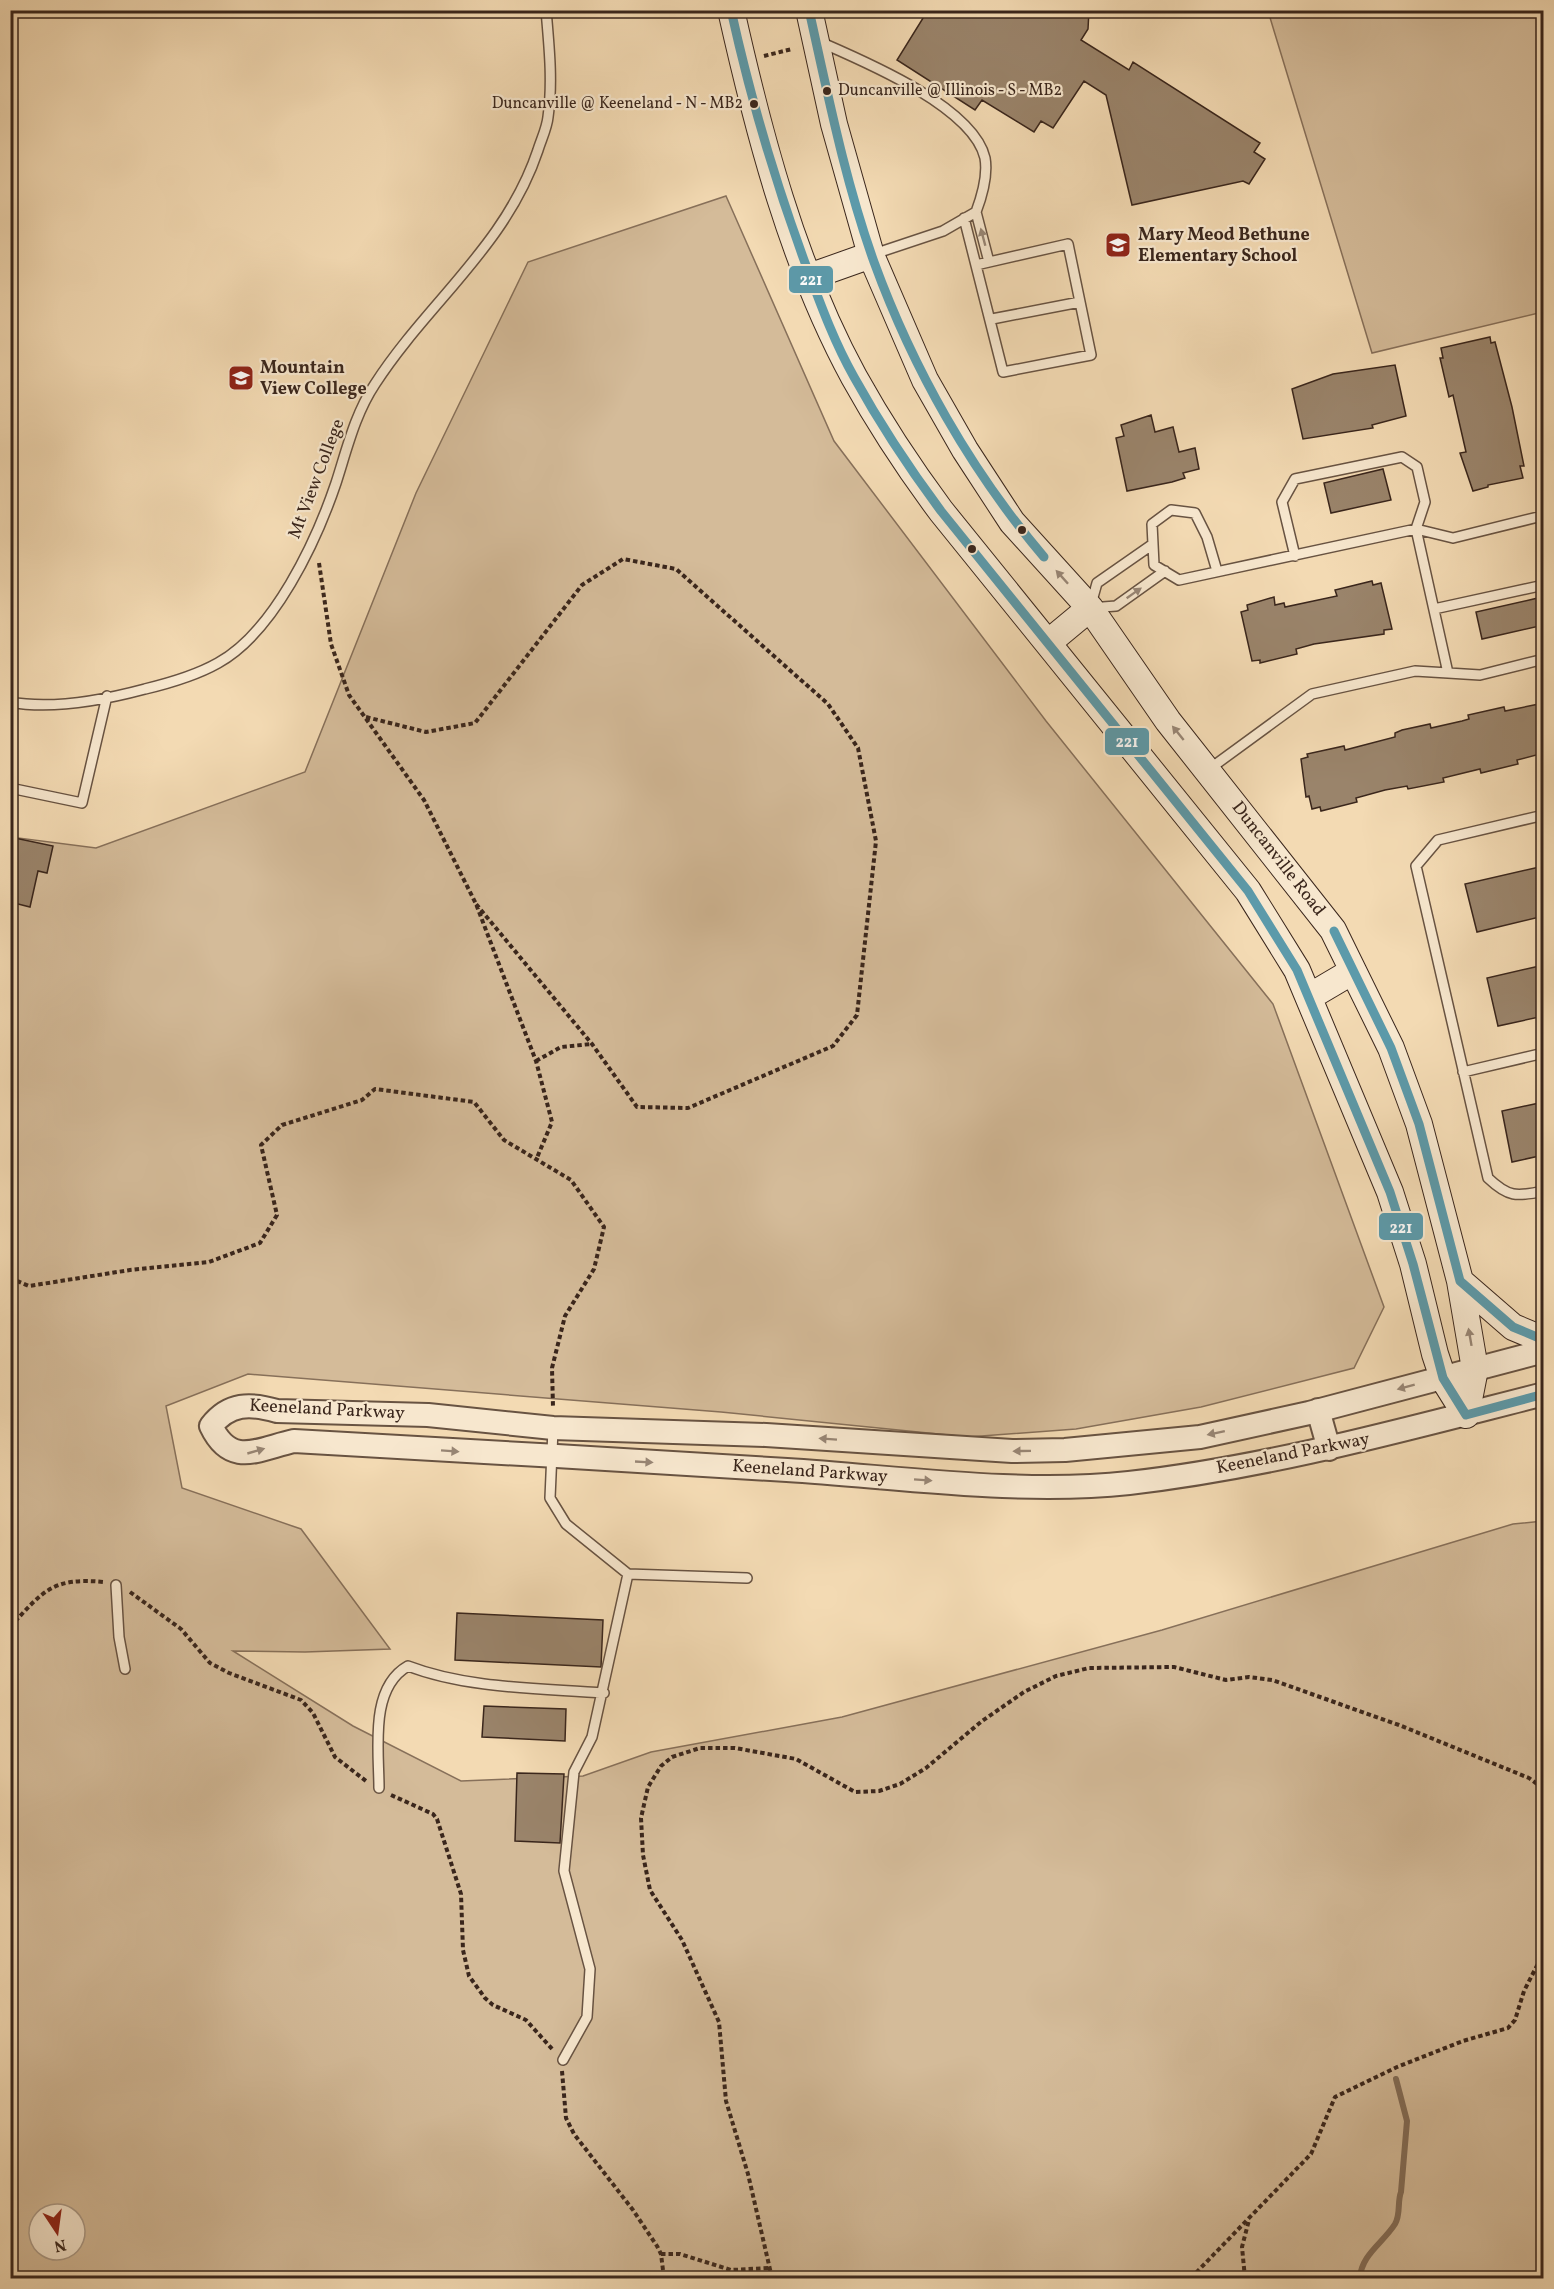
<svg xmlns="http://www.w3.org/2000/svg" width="1554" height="2289" viewBox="0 0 1554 2289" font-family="Vollkorn,serif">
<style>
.green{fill:#d4bb99;stroke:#87705a;stroke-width:1.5;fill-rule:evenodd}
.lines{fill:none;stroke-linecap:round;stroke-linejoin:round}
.stream{stroke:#836d58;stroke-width:6}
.building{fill:#9a846b;stroke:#3a261c;stroke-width:1.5}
.service-casing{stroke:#685342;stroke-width:12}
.tertiary-casing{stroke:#685342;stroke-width:26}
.secondary-casing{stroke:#3a261c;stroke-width:28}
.path{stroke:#3a261c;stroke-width:4;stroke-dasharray:4.5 3;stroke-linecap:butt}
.service{stroke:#f7e7ce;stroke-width:9}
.tertiary{stroke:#f7e7ce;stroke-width:22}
.secondary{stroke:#f7e7ce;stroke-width:26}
.bus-1-casing{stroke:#f7e7ce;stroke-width:14}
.bus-1{stroke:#5c9aaa;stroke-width:9}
.oneway{fill:#988675}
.bus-dot{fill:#3a261c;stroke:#f7e7ce;stroke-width:2}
.labels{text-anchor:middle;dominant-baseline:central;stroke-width:4.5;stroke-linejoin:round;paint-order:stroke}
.bus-label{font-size:16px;fill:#3a261c;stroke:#f7e7ce;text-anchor:start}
.poi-label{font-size:18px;font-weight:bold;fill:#3a261c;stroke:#f7e7ce;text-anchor:start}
.street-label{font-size:18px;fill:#3a261c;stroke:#f7e7ce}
.line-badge{stroke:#f7e7ce;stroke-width:2}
.badge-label{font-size:16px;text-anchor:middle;font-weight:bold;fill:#fff}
</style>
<rect width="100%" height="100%" fill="#f3dab3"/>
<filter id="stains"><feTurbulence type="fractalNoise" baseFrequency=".00333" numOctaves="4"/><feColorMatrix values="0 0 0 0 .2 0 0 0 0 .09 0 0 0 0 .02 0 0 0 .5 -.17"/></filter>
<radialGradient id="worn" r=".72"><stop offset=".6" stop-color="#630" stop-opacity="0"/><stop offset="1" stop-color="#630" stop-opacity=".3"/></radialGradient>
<path class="green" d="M1268 11H1543V312L1372 353Z
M726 196 834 441 1046 721 1273 1004 1384 1307 1354 1368 1201 1407 1076 1429 968 1437 721 1412 248 1374 166 1406 182 1488 301 1529 390 1649 305 1652 233 1651 353 1726 461 1781 583 1776 651 1752 842 1717 1162 1630 1513 1524 1543 1521V2278H11V837L96 848 305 772 416 493 528 262ZM39 2214H75V2250H39Z"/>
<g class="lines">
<path class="stream" d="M1360 2278C1361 2255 1383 2243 1395 2224 1401 2214 1397 2202 1401 2192L1407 2121 1396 2079"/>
</g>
<path class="building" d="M928 10H1089L1088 29 1081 40 1129 70 1133 62 1260 143 1254 152 1265 159 1249 184 1243 181 1132 205 1106 95 1084 81 1053 128 1041 121 1034 132 982 100 975 110 897 60Z
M1490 337 1491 343 1495 342 1512 407 1524 466H1520L1523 478 1488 485V487L1473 491 1460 453 1466 452 1453 395 1449 397 1440 358H1443L1441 348Z
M1395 365 1406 416 1372 425 1373 428 1303 439 1292 389 1333 374Z
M1151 415 1155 432 1173 427 1179 452 1195 448 1199 469 1183 473 1185 478 1172 482 1127 491 1116 438 1124 436 1121 425Z
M1383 469 1391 500 1331 513 1324 483Z
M1372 581 1373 585 1381 583 1392 629 1384 630V634L1314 644 1296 649 1297 654 1260 663V660L1252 661 1241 612 1248 610 1247 605 1274 597 1275 605 1284 603 1285 607 1337 596 1335 590Z
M1538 598 1544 625 1482 639 1476 612Z
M1544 703V753L1517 760 1518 764 1481 773 1480 769 1443 778 1444 782 1408 789 1407 786 1385 790 1356 798 1357 802 1321 811 1320 807 1312 809 1309 796 1306 797 1301 759 1308 757 1307 754 1344 746 1345 750 1395 737V733L1402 730 1430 724 1431 728 1462 721 1469 719 1468 715 1504 707 1505 711Z
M10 837 53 846 47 873 38 871 30 907 10 902Z
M1544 866V916L1477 932 1465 884Z
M1544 965V1016L1498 1026 1487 978Z
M1544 1102V1155L1512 1162 1502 1111Z
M457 1613 603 1620 601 1667 455 1660Z
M484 1706 566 1709 565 1741 482 1737Z
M517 1773 564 1774 560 1843 515 1841Z"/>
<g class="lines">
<g class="service-casing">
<path id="service" d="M820 42C866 62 973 107 985 158 988 175 982 196 976 212L943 231 871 255
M976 212 989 262
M964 218 1003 372 1091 355 1068 244 976 265
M992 319 1080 302
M1153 544 1097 583 1090 608 1116 606 1165 571
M1295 556 1282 502 1295 479 1402 457 1417 467 1425 502 1416 529 1448 673 1480 675 1544 659
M1217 571 1207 537 1195 513 1171 510 1152 524 1154 565 1179 580 1416 529 1453 538 1542 516 1544 507
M1434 609 1544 585
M10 702C53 710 104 700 145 689 170 683 195 676 218 663 274 632 316 542 336 483 347 449 355 414 375 384 428 302 506 246 538 150 541 140 547 128 548 117 553 82 549 45 546 10
M1208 770 1312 694 1415 671 1448 673
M10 788 82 803 107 696
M1544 815 1438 840 1416 866 1488 1178C1508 1197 1516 1197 1544 1191
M1463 1072 1544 1053
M553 1429 550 1498 566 1524 628 1574 747 1578
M116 1585 119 1637 125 1669
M379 1788C379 1750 369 1688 408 1666 468 1689 540 1688 604 1693
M563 2060 587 2017 590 1969 564 1871 574 1772 592 1737 628 1574"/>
</g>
<g class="tertiary-casing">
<path id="tertiary" d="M1544 1351 1309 1413 1200 1437 1065 1450 1012 1451 766 1435 553 1428 428 1415 277 1411C250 1403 229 1403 211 1426 231 1468 258 1449 294 1441 458 1451 623 1459 787 1470 897 1477 1020 1495 1129 1483 1270 1467 1406 1429 1544 1394
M1318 1410 1329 1449"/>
</g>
<g class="secondary-casing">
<path id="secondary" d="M731 10C759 135 793 265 854 377 880 424 909 468 941 511L1248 891 1297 970 1390 1192 1413 1264 1435 1354 1443 1378 1466 1415
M809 10 834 124 871 255 925 380 965 450 1012 522 1090 608 1168 721 1333 930 1391 1048 1419 1124 1460 1281 1475 1369 1466 1415
M809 277 871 255
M1049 642 1090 608
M1309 997 1353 971
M1460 1281 1513 1327 1544 1340"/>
</g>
<path class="path" d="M764 56 792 49
M319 563 331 644 349 695 424 800 476 904 536 1061 552 1122 536 1160
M366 717 426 732 475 723 582 585 623 559 676 569 828 704 858 748 876 841 857 1015 833 1046 688 1108 637 1107 592 1044 476 904
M536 1061 561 1047 591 1044
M10 1278 29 1286 130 1270 209 1262 260 1243 277 1215 261 1145 282 1125 362 1100 375 1089 474 1102 504 1140 571 1180 604 1227 594 1269 565 1316 552 1368 553 1407
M130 1592 181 1629 210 1663 229 1673 301 1700 313 1713 335 1757 366 1781
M10 1627C43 1591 53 1577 103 1582
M391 1795 433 1814 437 1819 461 1894 463 1950 469 1976 485 1998 493 2005 526 2020 553 2050
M562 2071 566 2118 574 2134 633 2210 657 2246 661 2254 664 2278
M661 2254H680L731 2270 770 2268
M772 2278 748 2174 726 2101 719 2022 682 1940 650 1890 643 1855 641 1818 648 1787 661 1766 672 1757 700 1748H735L796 1759 855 1792 879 1791 900 1784 926 1768 982 1721 1024 1692 1056 1676 1089 1668 1174 1667 1226 1680 1249 1677 1272 1680 1399 1725 1529 1778 1544 1789
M1191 2278 1311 2154 1335 2097 1397 2067 1463 2041 1508 2028 1515 2020 1524 1991 1544 1952
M1245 2278 1242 2247 1249 2220"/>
<use href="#service" class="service"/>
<use href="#tertiary" class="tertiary"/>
<use href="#secondary" class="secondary"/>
<g class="bus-1-casing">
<path id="bus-1" d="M731 10C750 96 774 178 804 260 819 300 833 340 854 377 880 424 909 468 941 511L1248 891 1297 970 1390 1192 1413 1264 1443 1378 1466 1415 1544 1394
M809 10C828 95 845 181 874 262 913 369 971 471 1044 557
M1334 931 1391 1048 1419 1124 1460 1281 1513 1327 1544 1340"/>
</g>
<use href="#bus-1" class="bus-1"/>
</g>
<defs><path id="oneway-solid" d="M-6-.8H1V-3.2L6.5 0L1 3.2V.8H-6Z" transform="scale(1.5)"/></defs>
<g class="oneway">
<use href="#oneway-solid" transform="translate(983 237) rotate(-105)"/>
<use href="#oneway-solid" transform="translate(1062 577) rotate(-132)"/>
<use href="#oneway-solid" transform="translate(1134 593) rotate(-35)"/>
<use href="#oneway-solid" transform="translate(1178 733) rotate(-129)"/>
<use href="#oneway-solid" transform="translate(1470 1337) rotate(-100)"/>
<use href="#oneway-solid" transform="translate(1406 1387) rotate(165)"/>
<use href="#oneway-solid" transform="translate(1216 1433) rotate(168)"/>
<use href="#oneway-solid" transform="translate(828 1439) rotate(-176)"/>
<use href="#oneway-solid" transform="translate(256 1451) rotate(-16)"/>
<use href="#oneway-solid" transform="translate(450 1451) rotate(4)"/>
<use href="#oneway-solid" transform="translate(1022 1451) rotate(179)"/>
<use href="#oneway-solid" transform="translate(644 1462) rotate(3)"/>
<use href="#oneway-solid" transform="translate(923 1480) rotate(4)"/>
</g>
<defs>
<g id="school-square" transform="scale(1.35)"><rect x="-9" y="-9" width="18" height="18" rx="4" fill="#8f2418" stroke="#f7e7ce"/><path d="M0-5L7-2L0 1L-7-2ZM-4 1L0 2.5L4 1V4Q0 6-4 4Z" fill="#fff"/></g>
<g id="university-square" transform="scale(1.35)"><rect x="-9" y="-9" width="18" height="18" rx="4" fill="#8f2418" stroke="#f7e7ce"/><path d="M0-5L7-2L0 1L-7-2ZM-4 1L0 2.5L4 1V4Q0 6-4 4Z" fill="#fff"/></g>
</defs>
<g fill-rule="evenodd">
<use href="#school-square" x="1118" y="245"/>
<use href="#university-square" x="241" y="378"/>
</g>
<g class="bus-dot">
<circle cx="827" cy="91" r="5"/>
<circle cx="754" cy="104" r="5"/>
<circle cx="1022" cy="530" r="5"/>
<circle cx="972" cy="549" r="5"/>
</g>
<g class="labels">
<g class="bus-label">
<text x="838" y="91">Duncanville @ Illinois - S - MB2</text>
<text x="743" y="104" text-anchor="end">Duncanville @ Keeneland - N - MB2</text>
</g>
<g class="poi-label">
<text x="1138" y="235">Mary Meod Bethune<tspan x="1138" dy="21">Elementary School</tspan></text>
<text x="260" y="368">Mountain<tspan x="260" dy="21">View College</tspan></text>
</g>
<g class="street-label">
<text transform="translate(317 479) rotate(-69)">Mt View College</text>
<text transform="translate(1278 859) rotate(52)">Duncanville Road</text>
<text transform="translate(327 1410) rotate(3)">Keeneland Parkway</text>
<text transform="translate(1293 1454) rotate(-11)">Keeneland Parkway</text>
<text transform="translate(810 1472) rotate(4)">Keeneland Parkway</text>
</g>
</g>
<g class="line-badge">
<rect x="788" y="265" width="46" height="29" rx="6" fill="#5c9aaa"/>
<rect x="1104" y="727" width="46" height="29" rx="6" fill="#5c9aaa"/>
<rect x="1378" y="1212" width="46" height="29" rx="6" fill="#5c9aaa"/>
</g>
<g class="badge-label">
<text x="811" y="285">221</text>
<text x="1127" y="747">221</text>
<text x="1401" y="1233">221</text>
</g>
<rect width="1554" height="2289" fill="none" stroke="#f3dab3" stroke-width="36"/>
<rect x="12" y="12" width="1530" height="2265" fill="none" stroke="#3a261c" stroke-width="3"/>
<rect x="18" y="18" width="1518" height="2253" fill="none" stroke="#3a261c" stroke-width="1.5"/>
<g transform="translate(57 2232) rotate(167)"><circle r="28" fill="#f7e7ce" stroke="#ab9a87" stroke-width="1.5"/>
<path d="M0-4.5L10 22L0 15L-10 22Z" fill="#8f2418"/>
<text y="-9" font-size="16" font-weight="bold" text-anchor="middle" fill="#3a261c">N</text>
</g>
<rect width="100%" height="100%" filter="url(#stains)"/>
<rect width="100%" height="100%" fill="url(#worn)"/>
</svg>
